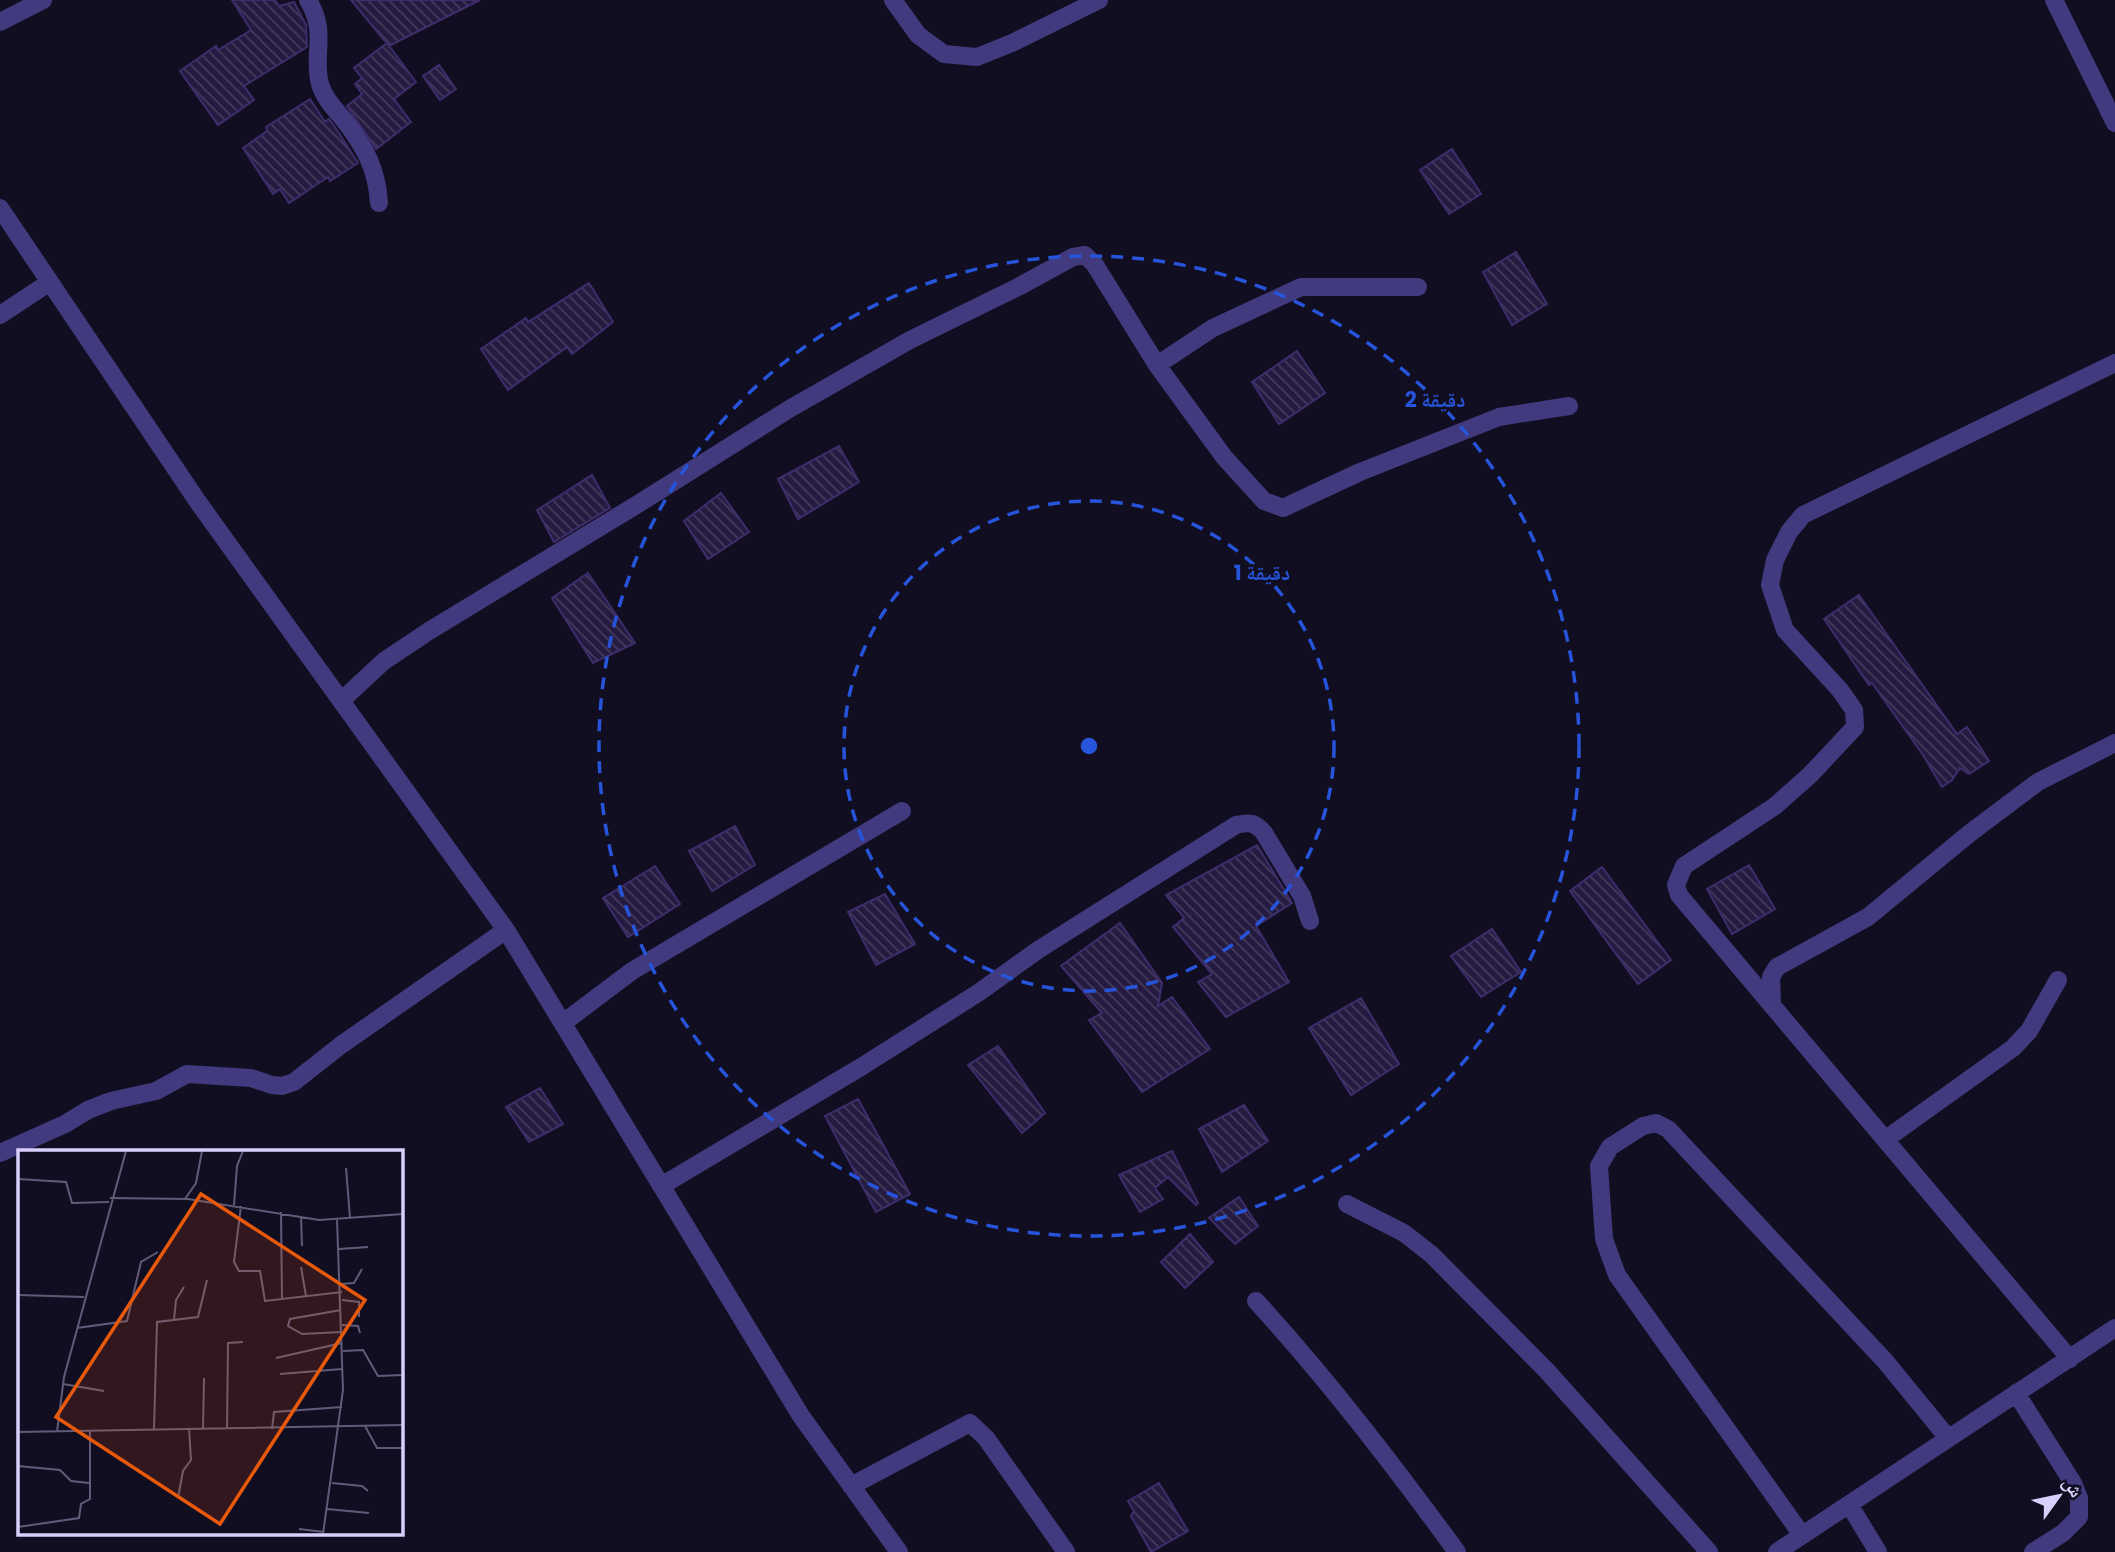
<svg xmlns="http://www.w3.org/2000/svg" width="2115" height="1552" viewBox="0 0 2115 1552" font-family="Poppins,'Noto Naskh Arabic',sans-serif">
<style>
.building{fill:url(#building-back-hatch);stroke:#3e2d6c;stroke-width:2}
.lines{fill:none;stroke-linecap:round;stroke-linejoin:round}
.minor{stroke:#423a7e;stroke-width:18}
.ring{fill:none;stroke:#2654da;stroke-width:3.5;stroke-dasharray:12 9}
.inset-road{fill:none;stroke:#615b79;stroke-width:2}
.view{fill:#e8590c;fill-opacity:0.15;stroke:#e8590c;stroke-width:3.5}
.inset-edge{fill:none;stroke:#d8cffd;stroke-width:3.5}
.centre{fill:#2654da;stroke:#120e21;stroke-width:3.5}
.ring-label{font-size:21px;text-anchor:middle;font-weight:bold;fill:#2654da;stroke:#120e21;stroke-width:5;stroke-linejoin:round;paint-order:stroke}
</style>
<defs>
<pattern id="building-back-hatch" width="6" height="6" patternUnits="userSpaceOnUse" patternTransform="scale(1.75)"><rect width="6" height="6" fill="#251b41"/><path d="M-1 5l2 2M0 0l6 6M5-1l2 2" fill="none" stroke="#443b5d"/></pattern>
</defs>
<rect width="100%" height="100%" fill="#120e21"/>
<path class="building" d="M232 0H275L279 6 294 2 306 25 307 47 244 86 254 100 218 125 180 71 216 46 218 50 251 30Z
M351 0H480L389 46Z
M387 43 416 82 394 99 411 122 376 149 347 106 362 94 355 84 362 78 354 68Z
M439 65 456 89 440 100 423 76Z
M310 99 325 122 329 119 335 127 358 163 330 181 328 177 289 203 280 189 273 194 243 148 267 131 266 127Z
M1452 149 1481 194 1449 214 1420 170Z
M1516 252 1547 304 1512 325 1483 272Z
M589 283 613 322 572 354 567 347 508 390 481 349 526 318 528 322Z
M1297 351 1325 393 1279 424 1252 382Z
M839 446 859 482 798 519 778 479Z
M592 475 610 508 554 542 537 510Z
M721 493 749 532 708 559 684 521Z
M588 573 635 643 593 663 552 598Z
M1859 595 1957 734 1967 727 1989 761 1969 774 1960 768 1952 780 1942 787 1923 755 1872 683 1869 685 1824 619Z
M735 826 755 865 712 891 689 851Z
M1257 845 1292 903 1256 926 1289 982 1226 1017 1198 982 1212 974 1173 927 1184 918 1166 895Z
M1749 865 1775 909 1732 934 1707 889Z
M655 866 680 904 628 937 603 898Z
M1602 867 1671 960 1638 984 1570 891Z
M885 894 915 944 876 965 848 912Z
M1120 923 1162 983 1158 1006 1172 997 1210 1049 1142 1092 1089 1020 1102 1013 1061 966Z
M1492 929 1521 972 1481 997 1451 956Z
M1361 998 1399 1064 1351 1095 1309 1028Z
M998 1046 1045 1113 1022 1133 968 1065Z
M540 1088 563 1124 529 1142 506 1107Z
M858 1099 910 1194 876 1212 825 1116Z
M1244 1105 1268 1141 1222 1172 1199 1129Z
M1172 1151 1198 1203 1196 1205 1168 1177 1155 1188 1163 1199 1140 1212 1119 1175Z
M1239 1197 1258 1226 1235 1244 1209 1218Z
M1190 1234 1213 1262 1185 1288 1161 1262Z
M1159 1483 1188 1531 1151 1552 1131 1516 1134 1511 1128 1501Z"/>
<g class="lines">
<path class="minor" d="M308 0C328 33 312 54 320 84 324 98 335 109 344 120 365 147 377 169 379 203
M893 0 918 35 944 54 977 57 1012 43 1099 0
M2054 0 2115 123
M0 22 43 0
M0 208 198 502 506 930 801 1416 899 1552
M0 315 50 282
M1157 365 1213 328 1301 287H1418
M342 700 384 661 429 631 638 504 791 408 910 340 1018 287 1073 257 1085 255 1095 265 1157 365 1224 457 1264 501 1283 508 1360 472 1499 417 1569 406
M1772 1004 1771 977 1777 967 1868 917 1970 833 2038 782 2115 743
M563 1023 632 971 902 811
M1886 1139 2013 1048 2029 1031 2058 980
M0 1153 65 1124 88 1110 111 1101 156 1091 187 1074 251 1078 272 1085 282 1086 294 1082 341 1045 506 930
M661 1186 861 1067 978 993 1038 950 1236 825C1249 822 1255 822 1264 833L1302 896 1310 921
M1347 1204 1404 1233 1432 1255 1547 1371 1709 1552
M1256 1301C1329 1381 1394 1466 1457 1552
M2070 1359 1679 895 1676 885 1684 866 1775 806 1810 775 1855 727 1854 710 1840 690 1785 630 1770 585 1775 560 1789 532 1803 515 2115 363
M2016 1393 2073 1483 2079 1498V1517L2063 1533 2033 1552
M851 1486 970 1423 986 1438 1066 1552
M1850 1506 1878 1552
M1802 1535 1617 1275 1604 1239 1599 1166 1610 1147 1643 1126 1656 1123 1668 1129 1885 1361 1948 1438
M1777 1552 2115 1328"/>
</g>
<g class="ring">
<circle cx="1089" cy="746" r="245"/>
<circle cx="1089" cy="746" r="490"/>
</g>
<g transform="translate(18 1150)">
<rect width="385" height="385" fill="#120e21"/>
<path class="inset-road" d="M328 18 332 68M0 29 48 32 54 53 91 52M92 48 170 49 301 70 385 64M167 49 178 33 184 1M216 55 219 16 225 1M223 56 216 112 221 121H242L247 151 324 142M263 62 264 148M283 66 284 96M321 99 350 97M283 117 288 146M323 134 336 133 344 119M0 145 66 147M324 150 341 152V167M323 160 272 169 270 176 284 184 324 182M156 170 158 150 166 137M324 175 340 176 342 183M59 178 109 171 123 112 140 102M325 201 345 200 360 226 385 225M258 208 324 193M262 224 324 219M45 234 86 241M347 276 359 298H384M185 278 186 228M136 279 139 172 180 167 189 130M209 279 210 193 225 192M254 279 256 262 324 257M0 282 385 275M39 282 46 227 108 1M0 316 42 320 53 331 71 333M314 333 344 336 350 341M160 348 165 321 173 310 171 278M309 359 351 363M0 377 61 368 63 354 72 349V281M281 379 306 382M305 384 325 240 319 70"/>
<path class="view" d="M183 44 347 150 202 374 38 267Z"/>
<rect width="385" height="385" class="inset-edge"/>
</g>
<circle cx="1089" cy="746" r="10" class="centre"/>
<g class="ring-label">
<text x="1435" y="407">2 دقيقة</text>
<text x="1262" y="580">1 دقيقة</text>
</g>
<g transform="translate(2059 1496) rotate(57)" stroke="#120e21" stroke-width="5" paint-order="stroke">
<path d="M0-5L12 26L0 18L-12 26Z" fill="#d8cffd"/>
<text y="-10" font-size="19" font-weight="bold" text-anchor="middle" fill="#d8cffd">ش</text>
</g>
</svg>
